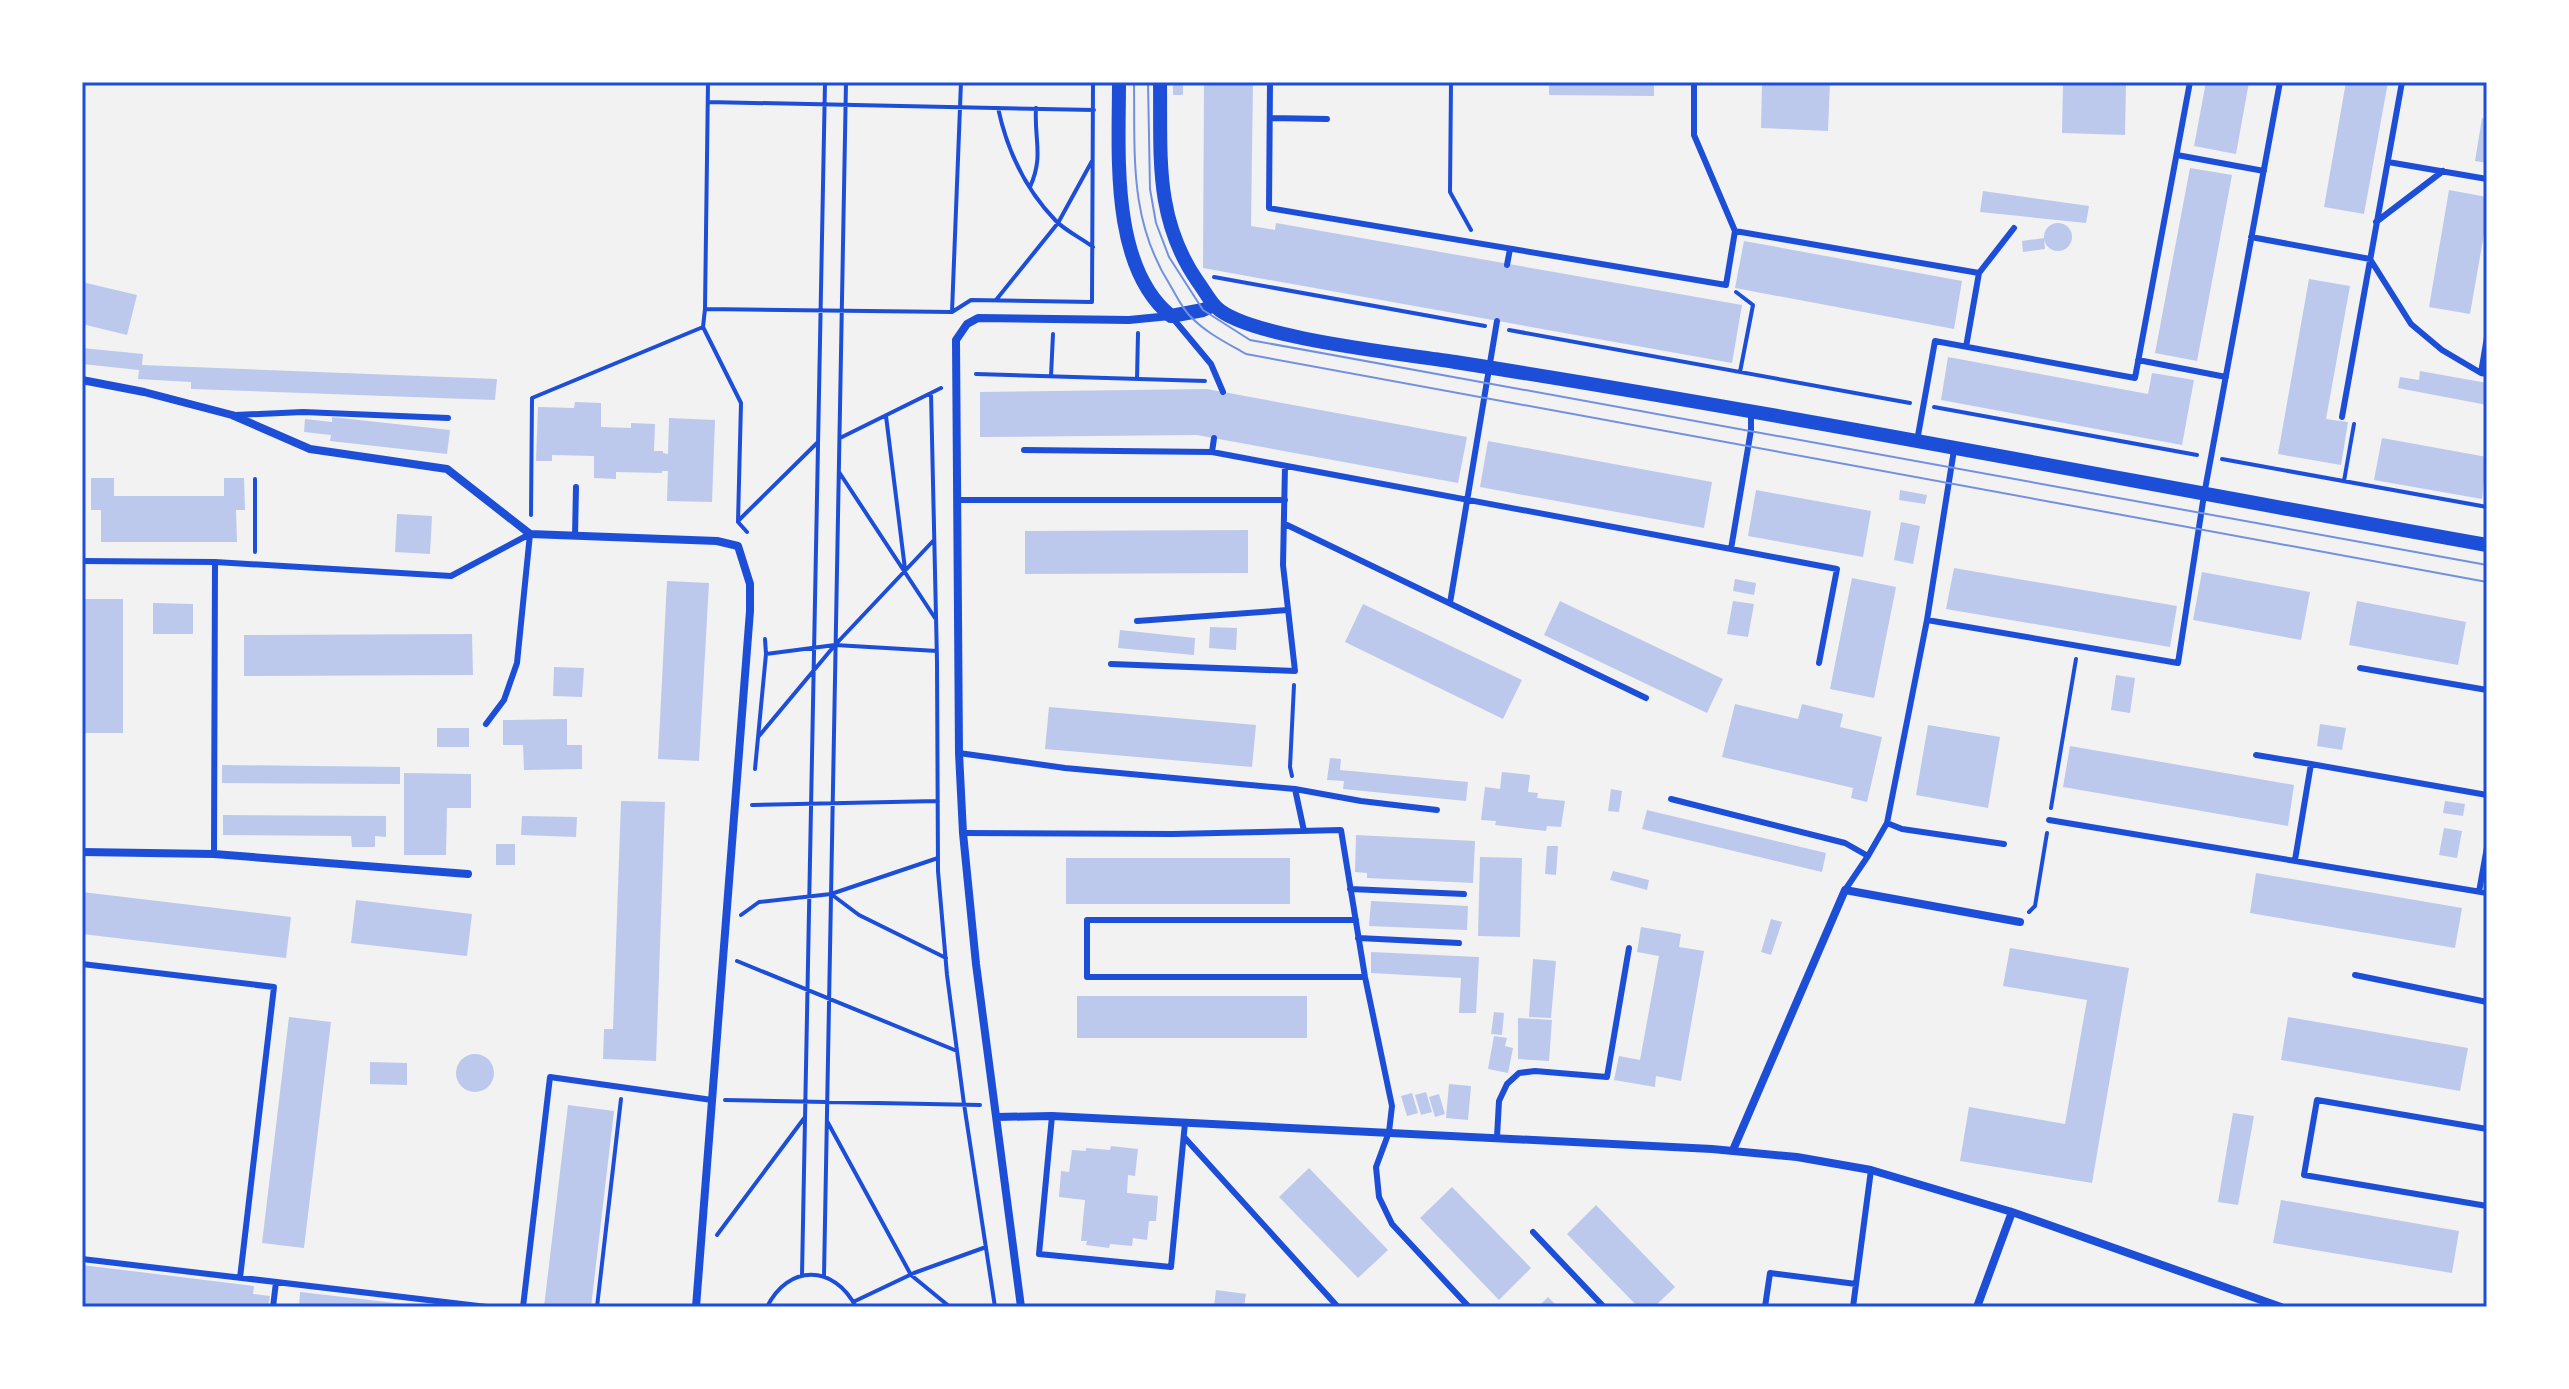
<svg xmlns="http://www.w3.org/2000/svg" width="2569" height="1389" viewBox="0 0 2569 1389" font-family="Inter,sans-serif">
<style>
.building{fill:#bdc9ec}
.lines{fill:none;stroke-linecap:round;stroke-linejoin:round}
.path{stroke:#1d4ed8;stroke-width:4}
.service{stroke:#1d4ed8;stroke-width:6}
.minor{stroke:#1d4ed8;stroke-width:8}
.tertiary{stroke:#1d4ed8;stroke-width:14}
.tram{stroke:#7290e2;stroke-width:2}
.neatline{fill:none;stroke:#1d4ed8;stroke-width:3}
</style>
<rect width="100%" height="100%" fill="#f2f2f2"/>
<path class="building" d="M1204 82H1253L1251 226 1275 230 1276 223 1742 305 1732 363 1203 268Z
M1549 82H1654V96L1549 95Z
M1762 82H1830L1828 131 1761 128Z
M2063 82H2126L2125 135 2062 133Z
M2206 82H2249L2236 154 2194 146Z
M2346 82H2388L2364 214 2324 207Z
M1173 85H1183V95H1173Z
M2482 118 2487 119V163L2475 161Z
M2190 168 2232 175 2197 361 2155 353Z
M2449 190 2487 197V217L2470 314 2429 307Z
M1983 191 2089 206 2086 223 1980 212Z
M2044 237a14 14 0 1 1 28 0a14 14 0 1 1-28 0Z
M2044 238 2045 249 2023 252 2022 241Z
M1744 241 1962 281 1954 329 1735 288Z
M2309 279 2350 286 2326 419 2348 422 2341 465 2278 454Z
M82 282 137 295 127 335 82 324Z
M82 348 143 354 142 365 497 379 495 400 191 389V382L138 379 139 370 82 364Z
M1948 357 2148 394 2152 373 2194 380 2182 445 1941 400Z
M2420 371 2487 383V405L2398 388 2400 377 2419 380Z
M1207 389 1467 437 1458 483 1197 435 980 437V392Z
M575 402 601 403V427L631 428V423L655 424 654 451H663V453L668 454 669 418 715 420 712 502 667 501 668 471H662V473L616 472V479L594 478V456L552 455V461H536L538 407 574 408Z
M332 417 450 430 447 454 330 441 331 435 304 432 305 419 332 422Z
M2382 438 2487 457 2482 499 2374 480Z
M1488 441 1712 482 1704 528 1480 487Z
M91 478H114V496H224V478H244L245 510H236L237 542H101V510H91Z
M1756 490 1871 511 1863 557 1748 536Z
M1900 490 1927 495 1925 504 1899 500Z
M397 514 432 516 430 554 395 552Z
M1901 522 1920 526 1913 564 1894 560Z
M1248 530V573L1025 574V531Z
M1954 568 2177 606 2170 647 1946 609Z
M2202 572 2310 592 2301 640 2193 620Z
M1852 578 1896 587 1874 698 1830 689Z
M1735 579 1756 583 1754 595 1733 591Z
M667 581 709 583 699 761 658 759Z
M82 599H123V733H82Z
M1560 601 1723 679 1707 713 1544 635Z
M1733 601 1754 604 1748 637 1727 634Z
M2357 601 2466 622 2458 665 2349 645Z
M153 603 193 604V634H153Z
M1363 604 1522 680 1503 719 1345 642Z
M1210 627 1237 628 1236 650 1209 648Z
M1120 630 1195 638 1194 655 1118 648Z
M472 634 473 675 244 676V635Z
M554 667 584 668 582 697 553 696Z
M2116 675 2135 678 2130 713 2111 710Z
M1735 704 1798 719 1802 704 1843 714 1840 727 1882 737 1867 802 1851 798 1853 788 1722 757Z
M1049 707 1256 725 1252 767 1045 749Z
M567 719V745H582V769L524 770 523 745H503V720Z
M2320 724 2346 728 2342 750 2317 746Z
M1928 725 2000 737 1988 808 1916 795Z
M437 728H469V747H437Z
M2070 746 2294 785 2288 826 2063 787Z
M1330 758 1341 759 1340 770 1468 782 1466 801 1343 789 1344 781 1327 780Z
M222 765 400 767V784L222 783Z
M1502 772 1530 775 1528 792 1538 793 1537 798 1565 801 1561 827 1547 826 1546 831 1495 825 1496 821 1481 820 1485 787 1500 789Z
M404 773 471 774V808H447L446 855H404Z
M1611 789 1622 791 1619 812 1608 811Z
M621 801 665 802 656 1061 603 1059 604 1029H613Z
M2445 801 2465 804 2463 816 2443 813Z
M1647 810 1826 853 1822 872 1642 829Z
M223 815 386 816V837L375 836V847H352L351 836 223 835Z
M522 816 577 817 576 837 521 835Z
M2444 828 2462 831 2457 858 2439 855Z
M1356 835 1475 841 1473 883 1367 878V873L1355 872Z
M496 844H515V865H496Z
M1547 846H1558L1556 875 1545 874Z
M1480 857 1522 858 1520 937 1478 936Z
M1066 858H1290V904H1066Z
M1613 871 1649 880 1647 890 1610 880Z
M2256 873 2462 908 2455 948 2250 913Z
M82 892 291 917 286 958 82 934Z
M356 900 472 914 467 956 351 943Z
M1371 901 1468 906 1467 930 1369 926Z
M1771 919 1782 922 1771 955 1761 952Z
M1641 927 1681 934 1679 947 1704 951 1681 1081 1656 1076 1655 1087 1614 1080 1619 1056 1640 1060 1659 956 1637 952Z
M2010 948 2129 968 2092 1183 1960 1161 1969 1107 2065 1124 2087 1000 2003 986Z
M1371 952 1479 957 1476 1013H1459L1461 978 1371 973Z
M1533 959 1556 961 1551 1018 1529 1017Z
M1077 996H1307V1038H1077Z
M1494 1012 1504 1013 1502 1035 1491 1034Z
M289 1017 331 1022 304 1248 262 1243Z
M2288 1017 2468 1048 2460 1091 2281 1060Z
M1518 1018 1552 1020 1549 1061 1518 1059Z
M1494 1036 1507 1038 1505 1046 1513 1048 1508 1073 1488 1069Z
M456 1073a19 19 0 1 1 38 0a19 19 0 1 1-38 0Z
M370 1062 407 1063V1085L370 1084Z
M1449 1084 1471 1086 1468 1120 1446 1118Z
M1426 1092 1432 1112 1421 1115 1415 1095Z
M1412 1093 1418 1113 1407 1116 1401 1096Z
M1439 1094 1445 1114 1435 1117 1429 1097Z
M568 1105 614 1111 591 1307H544Z
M2233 1113 2254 1116 2238 1205 2218 1202Z
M1111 1146 1138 1149 1135 1176 1128 1175 1127 1193 1158 1196 1156 1221H1149L1147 1240 1133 1238 1132 1246 1110 1244 1109 1248 1086 1245 1087 1241H1081L1085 1200 1059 1197 1061 1171 1069 1172 1072 1150 1086 1151V1148L1110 1150Z
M1309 1168 1388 1250 1358 1278 1279 1197Z
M1452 1187 1531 1268 1499 1300 1420 1218Z
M2281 1200 2459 1231 2452 1273 2273 1243Z
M1596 1205 1675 1287 1654 1307H1638L1567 1234Z
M82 1265 254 1286 253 1294 270 1296 268 1307H82Z
M1216 1290 1246 1294 1244 1307H1214Z
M300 1292 413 1305V1307H299Z
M1548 1297 1558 1307H1538Z"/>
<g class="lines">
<path class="path" d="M708 82 705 309 703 327 741 403 738 522
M1451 82 1450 192 1471 230
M708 102 1094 110
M998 108C1007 150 1026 190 1056 221 1066 231 1081 238 1093 247
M1030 187C1044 156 1034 140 1036 108
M1214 277 1485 326
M1736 292 1753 305 1740 372
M996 300 1058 223 1092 161
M1092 301 1093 82
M705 309 952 312 971 300 1092 302
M952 312 961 82
M1509 330 1910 403
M976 374 1205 381
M1051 376 1053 334
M1137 379 1138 333
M931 393 937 661 938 871 947 975 964 1104 995 1307
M1934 407 2197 455
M886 416 905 569
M840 438 941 388
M2222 459 2487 507
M839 472 935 618
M2344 481 2354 424
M531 515 532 398 703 327
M739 520 818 442
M738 522 747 532
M255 552V479
M766 654 835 645 937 651
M759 736 835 645 934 540
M755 769 766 654 765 639
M1292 776 1290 767 1294 685
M752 805 938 801
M2051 808 2076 659
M831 894 859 915 946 958
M2029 912 2035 906 2047 833
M741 915 759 902 831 894 938 858
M737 961 957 1051
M725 1100 980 1105
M827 1121 911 1275 950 1307
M717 1235 805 1117
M802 1275 825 82
M824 1276 846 82
M853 1302 914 1273 986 1247
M597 1307 621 1099
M767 1307C788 1264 834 1264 856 1307"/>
<path class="service" d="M1270 82 1269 208 1726 285 1735 231 1694 135V82
M1270 118 1327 119
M2177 155 2264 171
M2388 162 2487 179
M2376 222 2443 171
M1735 231 1979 273
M2251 237 2370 259 2411 324 2442 350 2481 373
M1507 265 1510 249
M1171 316 1211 364 1223 392
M2487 337 2481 373 2487 374
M1966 347 1979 273 2014 228
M2138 360 2226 377
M1751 411V430L1731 549 1837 569 1819 663
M235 415 303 412 448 418
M2342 417 2402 82
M1917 441 1935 341 2135 378 2190 82
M1024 450 1212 452 1731 549
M1954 450 1927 620 2178 663 2204 495 2280 82
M1212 452 1214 438
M957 500H1285
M1285 524 1646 698
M575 536 576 487
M82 561 215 562 451 576 530 534
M1450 603 1497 321
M1137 621 1288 610
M1111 664 1295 671 1283 565 1285 466
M2360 668 2487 690
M486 724 504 700 517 663 530 534
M959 753 1065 768 1295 789 1361 801 1437 810
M2256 755 2311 764 2295 860
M2311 764 2487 795
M1295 789 1304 831
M1671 799 1845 843 1868 856
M2049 820 2487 893
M1887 823 1902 829 2004 844
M963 833 1173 834 1341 830 1365 977 1392 1106 1389 1132 1376 1167 1379 1197 1392 1224 1469 1307
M214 854 215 562
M1350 889 1464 894
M1845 890 1868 856 1887 823 1927 620
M2479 892 2487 847
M1356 920H1087V977H1365
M1358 938 1459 943
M82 964 274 987 240 1278
M2355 975 2487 1002
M1052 1116 1039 1254 1171 1267 1185 1123
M2487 1129 2317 1100 2304 1175 2487 1206
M1184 1137 1338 1307
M1497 1137 1499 1101 1507 1084 1519 1073 1535 1071 1607 1077 1629 948
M1533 1232 1604 1307
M82 1259 487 1307
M273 1307 276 1282
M523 1307 550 1077 712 1100
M1765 1307 1770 1273 1856 1284
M1853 1307 1871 1170"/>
<path class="minor" d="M82 380 144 392 232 415 310 449 447 469 530 534 717 541 738 546 750 584V611L696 1307
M82 852 214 854 468 874
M997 1117 1052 1116 1712 1149 1797 1157 1871 1170 2012 1212 2281 1307
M1733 1150 1845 890 2020 922
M1021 1307 976 964 963 833 959 753 956 340 967 324 978 318 1129 320 1170 316
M1977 1307 2012 1212"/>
<path class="tertiary" d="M1119 82C1119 153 1110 267 1171 316L1203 310 1214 305
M1160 82C1161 156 1154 219 1198 282 1204 290 1209 300 1216 307 1247 338 1405 354 1455 362 1800 416 2143 484 2487 545"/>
<path class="tram" d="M1134 82C1135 156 1129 220 1170 285 1176 295 1182 308 1190 316 1206 333 1227 343 1246 354L2487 582
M1148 82 1150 189 1156 223 1169 257 1203 310 1250 340 2487 565"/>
</g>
<rect width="2569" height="1389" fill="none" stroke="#ffffff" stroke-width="168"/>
<rect x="84" y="84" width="2401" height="1221" class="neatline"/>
</svg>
